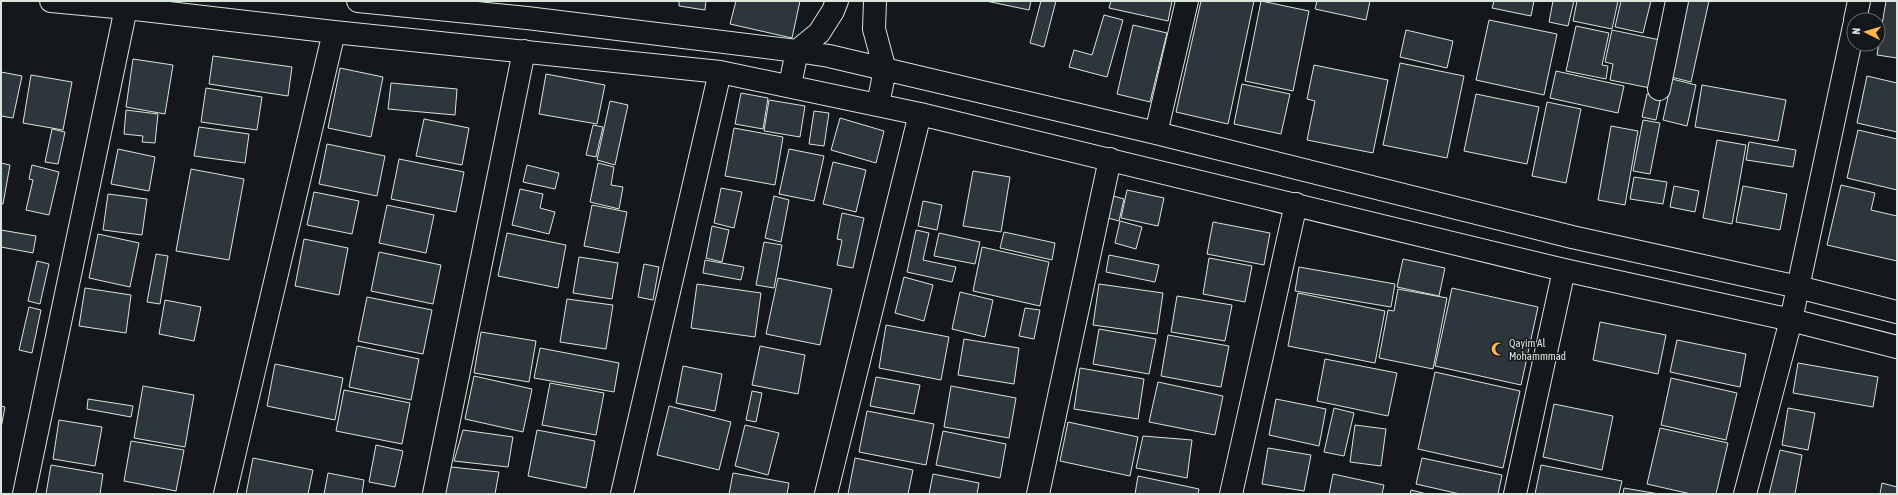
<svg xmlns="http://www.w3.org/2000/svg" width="1898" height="495" viewBox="0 0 1898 495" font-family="'Asap Condensed',sans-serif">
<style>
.building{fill:#2c363c;stroke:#d8e6dc}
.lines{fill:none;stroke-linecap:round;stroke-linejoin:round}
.minor-casing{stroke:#d8e6dc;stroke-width:24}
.minor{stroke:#14181c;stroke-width:22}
.labels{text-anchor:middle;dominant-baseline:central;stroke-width:3;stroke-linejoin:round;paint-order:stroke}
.poi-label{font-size:11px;fill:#d8e6dc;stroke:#14181c;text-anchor:start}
</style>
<rect width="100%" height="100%" fill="#14181c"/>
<path class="building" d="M679 1H706L705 10 679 6Z
M736 1H800L792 38 730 24Z
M986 1H1031L1029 10Z
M1041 1H1056L1044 47 1030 43Z
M1111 1H1172L1168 21 1109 8Z
M1201 1H1254L1228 124 1176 112Z
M1261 1 1309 11 1293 91 1245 81Z
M1317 1H1370L1366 20 1315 9Z
M1494 1H1534L1531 16 1492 8Z
M1553 1H1574L1568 26 1549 22Z
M1577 1H1618L1612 29 1573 21Z
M1621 1H1651L1643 33 1615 27Z
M1688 1H1709L1691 82 1671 77Z
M1886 1H1897V58L1877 55Z
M1104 15 1123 20 1107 77 1069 67 1074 50 1092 55Z
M1489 20 1557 34 1544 95 1476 80Z
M1133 25 1167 33 1150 102 1117 94Z
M1576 26 1609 33 1602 65 1608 66 1606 79 1566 71Z
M1406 30 1453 41 1447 68 1400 57Z
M1612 30 1660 40 1650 88 1610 80 1613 64 1605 62Z
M213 56 292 67 288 96 209 84Z
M133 59 173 65 165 114 126 107Z
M1400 63 1464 76 1447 158 1383 145Z
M1314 65 1388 80 1373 153 1307 140 1315 101 1307 99Z
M340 68 383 77 371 137 328 128Z
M1556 71 1624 86 1618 113 1550 98Z
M1 72 22 76 13 118 1 116Z
M546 74 605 85 597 124 539 114Z
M31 75 72 82 63 130 23 123Z
M1867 76 1897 83V132L1857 123Z
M1672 79 1696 85 1687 126 1663 120Z
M391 83 457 89 455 115 388 109Z
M1242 84 1290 94 1281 134 1234 124Z
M1702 85 1786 100 1778 141 1695 127Z
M206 88 262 97 257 130 201 122Z
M741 93 768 98 763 129 735 124Z
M1476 94 1539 107 1527 164 1464 151Z
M1647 94 1661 97 1656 120 1642 117Z
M769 100 805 106 800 137 764 131Z
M610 101 628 105 615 165 597 160Z
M1547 102 1581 109 1566 183 1532 176Z
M126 110 158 114 155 143 142 142 143 136 124 134Z
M814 111 829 113 824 146 809 144Z
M840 118 884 131 876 163 831 150Z
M424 119 469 128 462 165 416 156Z
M1643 120 1660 123 1650 174 1633 171Z
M593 125 603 127 596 157 586 155Z
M1611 126 1638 131 1625 205 1598 200Z
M199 127 249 134 245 163 194 156Z
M734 128 783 137 775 185 725 176Z
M52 129 65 132 58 164 45 162Z
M1858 130 1897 139V190L1847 178Z
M1717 140 1746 145 1732 224 1703 218Z
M1749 142 1796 150 1793 167 1746 160Z
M327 144 385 156 377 196 319 184Z
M118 149 155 157 149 191 111 184Z
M789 149 824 156 814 201 779 194Z
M399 159 464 172 456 212 391 199Z
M833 162 866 170 856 212 823 204Z
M1 163 10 165 3 204H1Z
M598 163 614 167 611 185 623 187 619 209 590 202Z
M32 165 59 172 49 215 26 210 33 180 29 179Z
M527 165 559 173 555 189 523 182Z
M191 169 244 179 229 260 176 251Z
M973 171 1010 177 1001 232 963 226Z
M1634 177 1667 182 1663 204 1630 199Z
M1841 185 1875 193 1871 210 1897 216V261L1827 245Z
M1674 186 1699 191 1695 212 1670 207Z
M1743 186 1787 194 1780 230 1736 222Z
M721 188 742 192 734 228 714 223Z
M520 189 543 194 540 208 555 212 549 234 512 225Z
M1127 190 1164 198 1158 226 1121 218Z
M314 192 359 201 352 234 307 225Z
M108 194 147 199 142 235 103 230Z
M774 196 789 200 781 242 765 238Z
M1113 196 1124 199 1119 221 1108 218Z
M923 201 942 205 937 230 918 226Z
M387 205 434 215 426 253 379 243Z
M592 205 627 212 619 253 584 246Z
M842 213 864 218 853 268 837 265 842 240 837 239Z
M1120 221 1142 227 1136 249 1115 243Z
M1213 222 1270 233 1264 265 1207 254Z
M712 226 729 230 722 262 706 258Z
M1 230 36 236 33 253 1 247Z
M916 230 929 233 923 260 956 267 952 282 907 272Z
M1004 232 1055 243 1052 260 1000 248Z
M507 233 566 245 558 288 498 276Z
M939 233 980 242 975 264 934 256Z
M98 234 139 243 130 287 89 278Z
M304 239 348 248 339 295 295 286Z
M764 242 782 245 774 288 756 285Z
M982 247 1049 262 1040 306 973 291Z
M379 252 441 265 433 304 371 291Z
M156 254 168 256 160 304 147 302Z
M1109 255 1159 265 1155 282 1106 272Z
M579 257 618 263 612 299 573 293Z
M1209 258 1252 266 1245 302 1203 294Z
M1403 259 1445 268 1439 296 1397 287Z
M705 260 744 267 741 280 703 273Z
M37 261 49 264 40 304 28 301Z
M644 264 659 267 653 300 638 297Z
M1299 267 1395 284 1391 307 1295 291Z
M904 277 933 285 924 321 895 313Z
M778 278 832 289 820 345 766 334Z
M697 284 761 293 755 337 691 328Z
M1099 284 1163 293 1157 334 1093 325Z
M85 288 131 295 126 333 79 326Z
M1452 288 1538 307 1521 385 1435 366Z
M1398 289 1447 298 1433 369 1379 358 1388 310 1394 311Z
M960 292 993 300 985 337 952 329Z
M1298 293 1385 311 1375 363 1288 346Z
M1177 296 1232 305 1225 341 1171 332Z
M367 297 432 310 423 354 358 341Z
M567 299 613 305 606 349 560 342Z
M165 300 201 307 194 341 159 334Z
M29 307 41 310 32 353 19 350Z
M1025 308 1040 310 1034 339 1019 336Z
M1600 322 1666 335 1658 374 1593 360Z
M886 325 949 337 941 380 879 368Z
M1099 329 1156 339 1149 374 1093 364Z
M481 332 536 341 529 382 474 373Z
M1168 335 1229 346 1221 387 1161 376Z
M964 339 1019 348 1014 384 958 375Z
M1677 340 1746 354 1740 387 1670 372Z
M357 346 419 359 411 400 349 387Z
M760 346 805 355 798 394 752 385Z
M540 348 619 363 614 392 534 378Z
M1325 359 1397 373 1388 416 1317 401Z
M1798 363 1878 377 1873 407 1793 393Z
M275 364 343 378 335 420 267 406Z
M683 366 722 374 715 411 676 403Z
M1080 368 1144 379 1138 419 1074 409Z
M1435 372 1520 391 1503 468 1418 449Z
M474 376 532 389 523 432 465 419Z
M876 377 920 385 914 414 870 406Z
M1671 378 1737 393 1726 440 1661 425Z
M1158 382 1223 396 1215 435 1149 422Z
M550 383 604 393 596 435 542 425Z
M143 386 194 395 185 447 134 438Z
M951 386 1016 398 1009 438 944 427Z
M344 390 410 403 402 444 336 431Z
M752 391 762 393 756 422 746 420Z
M88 399 133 406 131 417 87 409Z
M1276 399 1326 409 1319 446 1269 435Z
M1554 404 1613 416 1602 470 1543 457Z
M1 406 5 407 1 428Z
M669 406 731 422 719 470 657 455Z
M1334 408 1354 413 1344 456 1324 452Z
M1788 408 1815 413 1808 450 1782 445Z
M867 411 934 424 926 465 859 452Z
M59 420 102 427 95 466 53 459Z
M1068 422 1138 437 1130 476 1060 461Z
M745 425 779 433 768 475 735 466Z
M1355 425 1386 429 1381 466 1350 462Z
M1660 428 1728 443 1716 494H1691L1647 484Z
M463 430 513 437 508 467 454 461Z
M537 430 595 441 586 488 528 476Z
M943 431 1006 444 1000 478 936 465Z
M1143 436 1192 440 1187 478 1136 468Z
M131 441 184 450 176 491 124 481Z
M376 445 403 451 395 487 369 482Z
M1268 448 1311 455 1304 491 1262 484Z
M1780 450 1802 455 1795 494H1769Z
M253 458 313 470 308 494H246Z
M855 458 913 470 908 494H848Z
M1422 458 1502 475 1498 494H1460L1416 484Z
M51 465 103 474 100 494H46Z
M1541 465 1622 481 1619 494H1535Z
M451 467 499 472 495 494H444Z
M328 473 364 480 362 494H324Z
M733 473 789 483 787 494H729Z
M933 474 979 483 977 494H929Z
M1333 474 1384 485 1382 494H1329Z
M1138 476 1199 489 1198 494H1135Z
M1882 483 1897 487V494H1880Z
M1624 488 1659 494H1623Z
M1411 490 1427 494H1410Z"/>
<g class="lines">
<g class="minor-casing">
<path id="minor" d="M51 1 126 8 334 32 720 72 920 114 1564 270 1791 320 1897 347
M358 1 527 18 797 51 829 56 1156 133 1572 237 1798 287 1897 312
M875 1 874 29 885 70 878 104
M1855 20 1859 1
M790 85 797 51 819 33 833 11 837 1
M1659 89 1677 1
M1156 133 1187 1
M24 494 126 8
M225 494 334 32
M434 494 524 51
M622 494 720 72
M826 494 920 114
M1038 494 1110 159
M1231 494 1296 204
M1515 494 1564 270
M1745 494 1791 320 1854 26"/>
</g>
<use href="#minor" class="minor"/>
</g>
<defs>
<g id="mosque-bare" transform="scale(1.08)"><path d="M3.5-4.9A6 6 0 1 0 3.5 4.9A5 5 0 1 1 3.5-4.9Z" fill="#ffb74d" stroke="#14181c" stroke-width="2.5" paint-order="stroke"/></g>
</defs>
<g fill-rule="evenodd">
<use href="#mosque-bare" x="1498" y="349"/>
</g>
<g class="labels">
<g class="poi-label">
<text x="1509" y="343">Qayim Al<tspan x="1509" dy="13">Mohammmad</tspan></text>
</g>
</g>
<rect width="1898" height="495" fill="none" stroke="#d8e6dc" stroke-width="4"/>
<g transform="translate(1866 32) rotate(275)"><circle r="19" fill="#14181c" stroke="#626a69"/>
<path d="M0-3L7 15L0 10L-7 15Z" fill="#ffb74d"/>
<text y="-6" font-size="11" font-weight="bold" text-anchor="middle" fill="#d8e6dc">N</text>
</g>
</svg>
